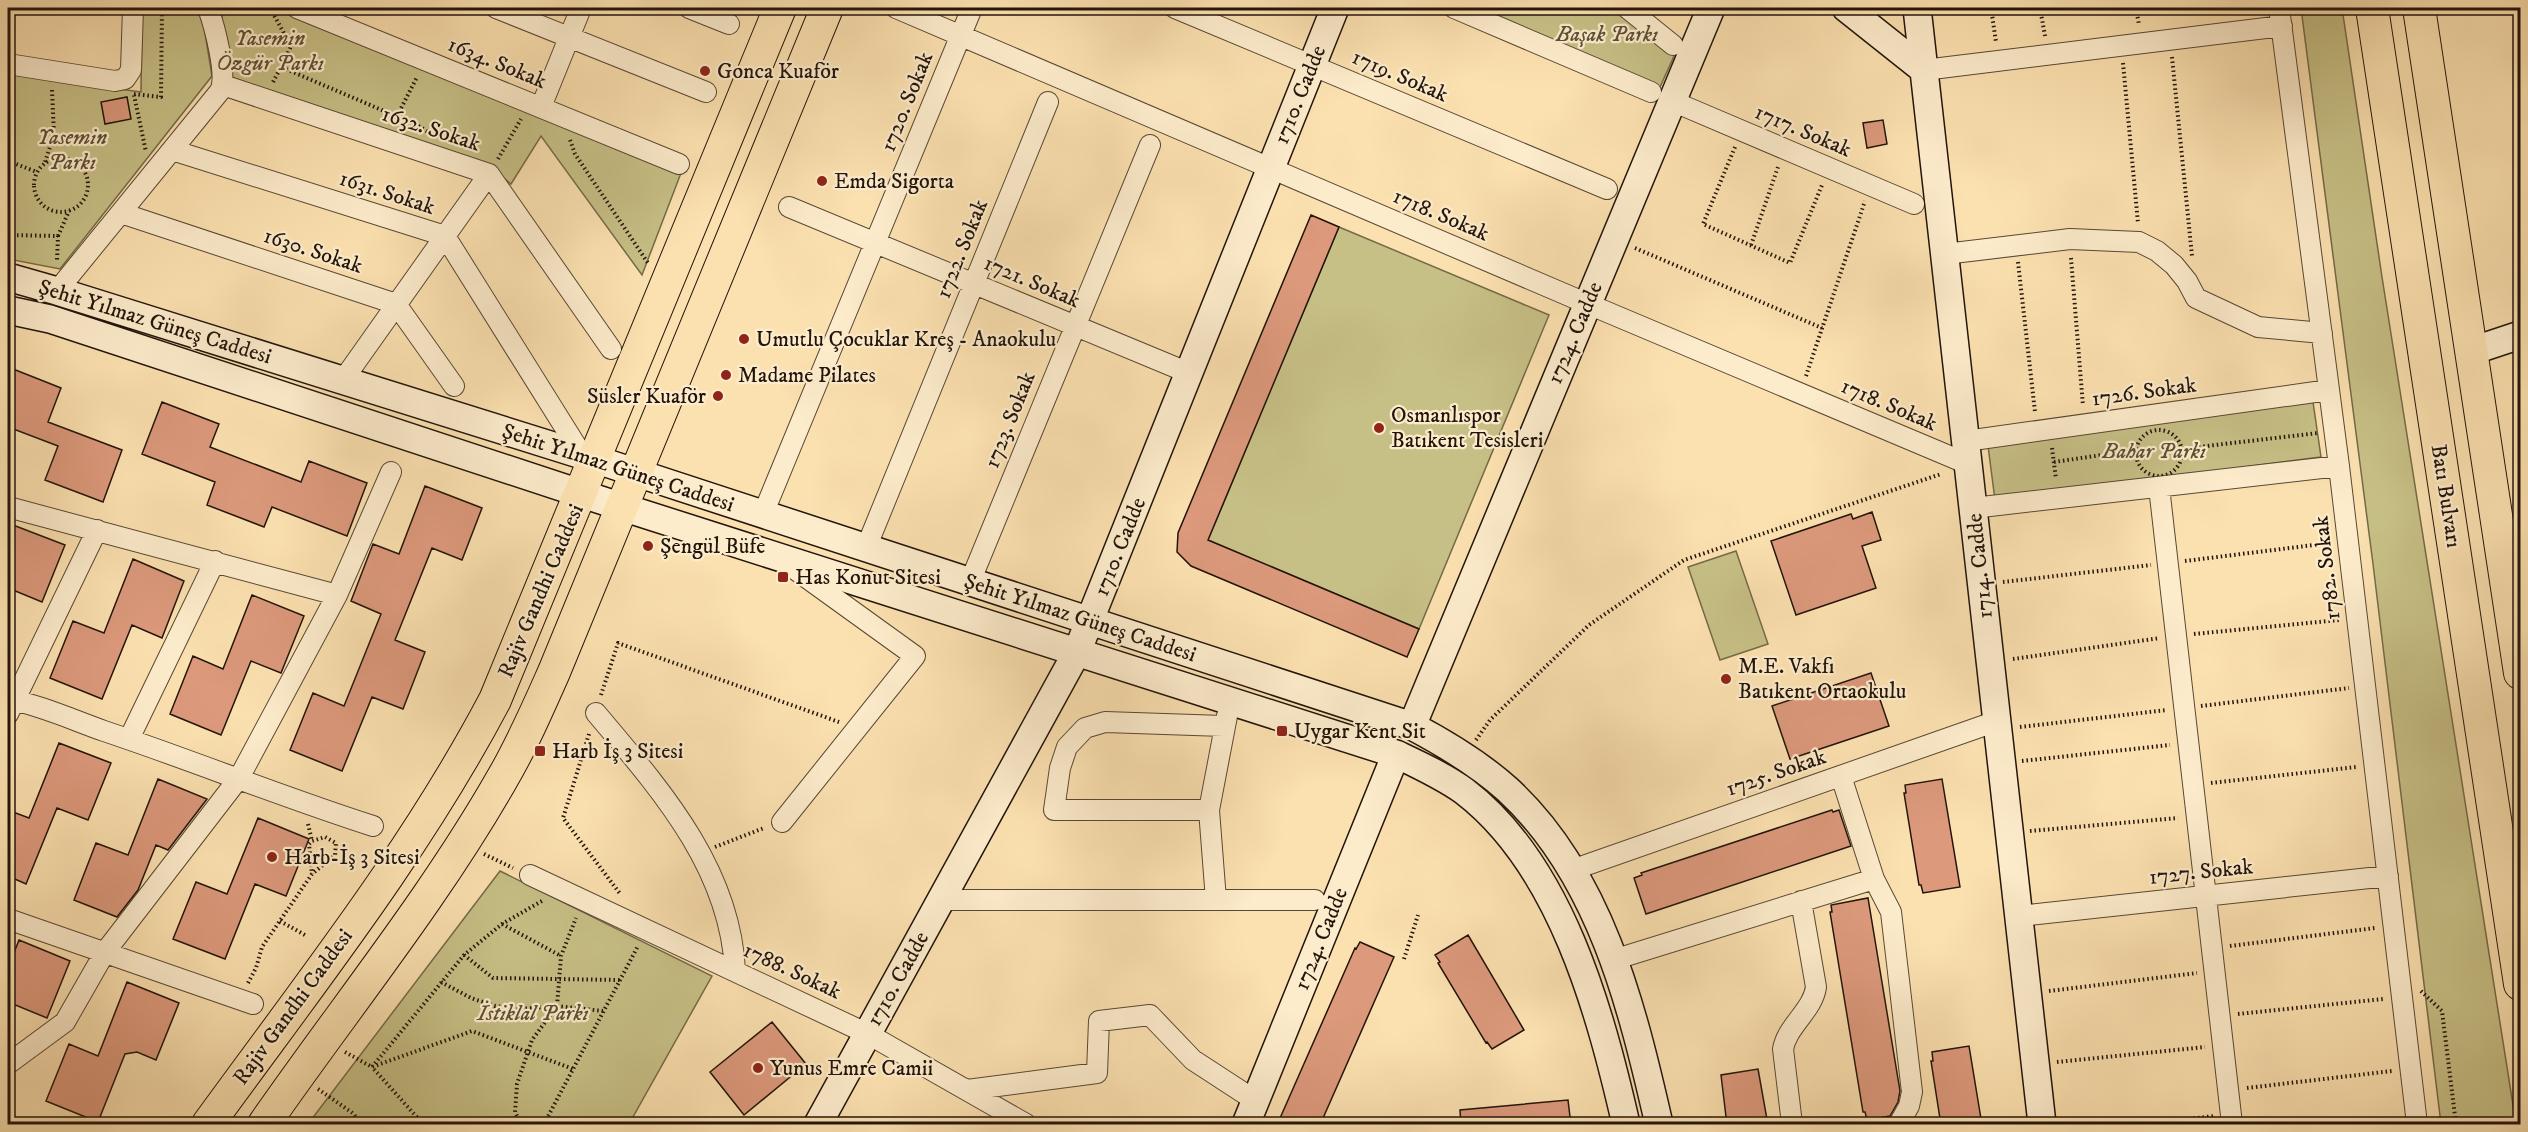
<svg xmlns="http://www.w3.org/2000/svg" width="2528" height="1132" viewBox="0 0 2528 1132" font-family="'IM FELL DW Pica',serif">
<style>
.green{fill:#c7c086;stroke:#746a48;stroke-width:1.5}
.building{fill:#dc997c;stroke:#22140b;stroke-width:1.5}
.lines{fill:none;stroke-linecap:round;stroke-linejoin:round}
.street-casing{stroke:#584734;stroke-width:22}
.secondary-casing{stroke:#22140b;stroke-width:30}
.primary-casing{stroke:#22140b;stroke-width:34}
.path{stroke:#22140b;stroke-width:4;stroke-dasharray:1.5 3;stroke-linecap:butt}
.street{stroke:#fdeccc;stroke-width:20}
.secondary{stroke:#fdeccc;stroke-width:27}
.primary{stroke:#fce1b0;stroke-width:32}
.poi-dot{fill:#8f2418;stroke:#fdeccc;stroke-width:2}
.labels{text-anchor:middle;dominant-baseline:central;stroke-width:4.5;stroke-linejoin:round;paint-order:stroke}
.park-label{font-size:22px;font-style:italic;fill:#5c5036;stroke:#fdeccc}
.street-label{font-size:22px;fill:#22140b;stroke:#fdeccc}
.poi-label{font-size:22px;fill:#22140b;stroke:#fdeccc;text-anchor:start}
</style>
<rect width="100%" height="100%" fill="#fce1b0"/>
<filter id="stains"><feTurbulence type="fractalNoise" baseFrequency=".00333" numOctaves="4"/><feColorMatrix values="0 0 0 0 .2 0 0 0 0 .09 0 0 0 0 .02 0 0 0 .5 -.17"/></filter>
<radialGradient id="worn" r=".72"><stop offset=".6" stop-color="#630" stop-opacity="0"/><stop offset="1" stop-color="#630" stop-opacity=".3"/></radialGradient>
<path class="green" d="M142 8H198L204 27 212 76 60 269 8 259V74L141 92Z
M221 8H279L681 173 642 275 541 136 511 184 487 164 229 83Z
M1480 8H1615L1675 54 1660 87Z
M2301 8H2342L2382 277 2516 1124H2441L2373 564Z
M1339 227 1549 315 1419 629 1208 540Z
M2313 402 2321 457 1995 500 1988 446Z
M1736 551 1768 644 1720 660 1688 567Z
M500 871 712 976 629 1124H308Z"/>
<path class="building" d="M127 97 131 119 105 124 101 102Z
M1883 120 1887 144 1867 148 1863 123Z
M1311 215 1339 227 1208 540 1419 629 1407 657 1191 566 1177 552 1178 533Z
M8 367 61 388 48 422 122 450 103 502 45 480 58 446 8 427Z
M162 402 219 424 210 447 301 482 309 461 367 483 347 536 272 507 264 527 207 505 215 482 142 454Z
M425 486 482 508 462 560 432 548 395 640 425 652 403 709 372 697 342 771 290 750 313 693 344 706 381 614 351 601 373 544 399 554Z
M1872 512 1881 540 1862 546 1876 588 1796 615 1771 541 1851 514 1853 519Z
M13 525 65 545 42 602 8 588V539Z
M133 559 184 581 162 638 132 625 102 699 50 678 73 621 104 633Z
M252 595 304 616 281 673 251 661 221 735 170 714 193 656 223 669Z
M1871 673 1889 726 1790 759 1772 706Z
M59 743 111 763 88 820 57 808 26 884 8 876V810L29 818Z
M158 779 207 799 168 850 156 845 138 890 117 917 74 900 96 843 128 855Z
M1942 779 1960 887 1923 893 1921 885H1919L1904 793H1906L1905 785Z
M1832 810 1833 812 1839 810 1851 846 1646 914 1634 878 1642 875 1641 873Z
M258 818 309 839 286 896 255 884 225 959 173 939 196 882 227 894Z
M1868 898 1900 1091 1898 1102 1890 1116 1867 1120 1865 1112H1863L1830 912H1832L1831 905Z
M1468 935 1524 1030 1492 1049 1487 1042 1486 1043 1438 963 1440 962 1435 955Z
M19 940 70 961 47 1018 8 1002V968Z
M1360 942 1394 957 1320 1125H1277L1355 948 1356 949Z
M127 982 179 1003 156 1060 137 1052 125 1054 98 1122 46 1101 69 1044 98 1056Z
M772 1022 806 1064 744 1115 710 1072Z
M1969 1046 1982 1125H1941L1931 1061H1933L1932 1052Z
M1758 1069 1768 1125H1727L1721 1075Z
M1568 1100 1571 1125H1461L1460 1110Z"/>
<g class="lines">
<g class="street-casing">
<path id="street" d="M297 8 679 164
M496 8 706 92
M689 8 729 24
M896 8 1588 304 1968 464
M1175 8 1607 189
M1454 8 1651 92
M1627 8 1673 45
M2279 8 2339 466 2417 1124
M8 64 115 81 125 79 131 70 133 8
M1924 70 2282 26
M223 85 489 174 611 349
M1672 101 1914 204
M541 107 581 8
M172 150 445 236 582 455
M789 207 1189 373
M121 213 396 304 454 386
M1945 254 2070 239 2139 242 2157 251 2174 265 2187 281 2196 298 2258 327 2322 333
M57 291 220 91C228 75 214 25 208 8
M343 380 489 174
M1966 441 2329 390
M2159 487 2232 1124
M8 507 337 595
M1973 508 2339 466
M763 514 972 8
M866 548 1048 102
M970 582 1150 145
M8 699C40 705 73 720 104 731 194 761 282 797 373 826
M596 713C659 788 730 867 735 970
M8 714 97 530
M129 739 215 561
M1841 776 1874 879 1891 912 1912 1092 1909 1106 1899 1124
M1209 810H1054L1060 768 1067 747 1085 728 1105 722 1223 726
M782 822 915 656 793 568
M1572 870 1997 721
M530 875 868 1034 1026 1124
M941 900H1315
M1216 900 1209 810 1227 716
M2019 916 2388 876
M8 919 253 1004
M1613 960 1874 879
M8 1064 65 1022 105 952 239 778 337 595 391 472
M967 1090 1097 1073 1099 1021 1150 1015 1193 1060 1256 1101
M1792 1124 1783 1049C1787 1026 1813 1010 1816 987L1801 901"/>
</g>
<g class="secondary-casing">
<path id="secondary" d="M1846 8 1924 70
M1917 8 2042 1124
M8 277 57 291 582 455 1412 726C1446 744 1478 763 1507 789 1600 874 1632 1006 1659 1124
M8 310 50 319 622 507 1396 754C1419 765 1443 776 1464 791 1561 865 1600 1011 1626 1124
M2472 351 2520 335
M1412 726 1711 8
M818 1124 1077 652 1335 8
M1246 1124 1396 754"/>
</g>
<g class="primary-casing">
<path id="primary" d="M2372 8 2520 984
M2419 8 2520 673
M208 1124C308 986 415 852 495 700L780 8
M264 1124C343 1010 433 900 502 779 522 745 538 708 554 672L827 8"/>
</g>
<path class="path" d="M270 8 291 46 281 67
M1991 8 1996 42
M2040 8 2045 36
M2136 8 2139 25
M2172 57 2192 256
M2123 63 2138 223
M273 82 281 67 417 125 428 132
M134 94 161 97 162 8
M134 95 146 152
M397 116 417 77
M8 124 13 135 8 151
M570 140 575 154 648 263
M1735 147 1703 224 1790 263 1822 185
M34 185a27 27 0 1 1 54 0a27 27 0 1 1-54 0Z
M498 159 521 119
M8 161 37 172
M45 162 54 135 52 90
M8 235 58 236 57 260
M58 236 69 211
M1751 245 1778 167
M1635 248 1822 328
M2071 258 2083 406
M2018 262 2035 412
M1806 376 1865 201
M2136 453a23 23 0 1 1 46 0a23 23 0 1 1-46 0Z
M2052 448 2056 479
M2181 449 2318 433
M2054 462 2136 450
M2185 561 2330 543
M2003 582 2151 565
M2194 634 2339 620
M2013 659 2160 638
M601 695 618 643 839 722
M2201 706 2349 688
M2020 727 2167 710
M589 734 563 818 621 895
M1476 740 1490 720 1589 625 1684 560 1941 474
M2022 761 2170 745
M2211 783 2356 767
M308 824 312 841
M2030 831 2178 818
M715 847 764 828
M484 854 513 868
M280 921 305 935
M502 924 561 956
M2230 946 2375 928
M464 955 493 978 620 980
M1404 959 1418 915
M441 982 471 998 495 1006 520 1009 557 1006 603 1011
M248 983 256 968 262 947 312 874 335 855 336 843 325 837 312 841 309 844 312 874
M2049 991 2197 973
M2421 991 2442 1011 2456 1124
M2238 1014 2383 999
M345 1052 372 1067 472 1031 573 1069
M2057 1062 2205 1047
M2247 1088 2392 1071
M318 1089 354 1114 360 1124
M423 1124 372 1067 464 955 502 924 542 901
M521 1124 515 1112 517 1084 532 1040 557 1006 561 956 576 918
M544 1124 638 946
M2149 1124 2214 1116"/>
<use href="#street" class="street"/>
<use href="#secondary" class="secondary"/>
<use href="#primary" class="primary"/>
</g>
<g class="poi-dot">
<circle cx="705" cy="71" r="6"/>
<circle cx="822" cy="181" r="6"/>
<circle cx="744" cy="339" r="6"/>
<circle cx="726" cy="375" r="6"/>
<circle cx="718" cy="396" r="6"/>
<circle cx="1379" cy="428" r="6"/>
<circle cx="648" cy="546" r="6"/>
<rect x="777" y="571" width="12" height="12" rx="3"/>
<circle cx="1726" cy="679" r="6"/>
<rect x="1276" y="725" width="12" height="12" rx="3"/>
<rect x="534" y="745" width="12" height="12" rx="3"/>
<circle cx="272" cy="857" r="6"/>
<circle cx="758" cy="1068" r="6"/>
</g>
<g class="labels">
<g class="park-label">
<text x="1607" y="34">Başak Parkı</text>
<text x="270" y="38">Yasemin<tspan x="270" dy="25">Özgür Parkı</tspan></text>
<text x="72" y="137">Yasemin<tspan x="72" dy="25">Parkı</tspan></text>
<text x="2154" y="451">Bahar Parkı</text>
<text x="533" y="1013">İstiklal Parkı</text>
</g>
<g class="street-label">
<text transform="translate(497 63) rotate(22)">1634. Sokak</text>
<text transform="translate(1400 76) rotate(23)">1719. Sokak</text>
<text transform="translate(1300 95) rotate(-68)">1710. Cadde</text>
<text transform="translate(907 102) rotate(-68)">1720. Sokak</text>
<text transform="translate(431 129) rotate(18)">1632. Sokak</text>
<text transform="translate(1803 131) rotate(23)">1717. Sokak</text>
<text transform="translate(387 193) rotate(18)">1631. Sokak</text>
<text transform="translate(1441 215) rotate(23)">1718. Sokak</text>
<text transform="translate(962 249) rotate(-68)">1722. Sokak</text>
<text transform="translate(313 251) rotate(18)">1630. Sokak</text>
<text transform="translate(1032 282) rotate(23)">1721. Sokak</text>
<text transform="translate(155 322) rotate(17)">Şehit Yılmaz Güneş Caddesi</text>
<text transform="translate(1575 333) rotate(-67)">1724. Cadde</text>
<text transform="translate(2144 392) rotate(-8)">1726. Sokak</text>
<text transform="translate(1889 405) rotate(23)">1718. Sokak</text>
<text transform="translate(1010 420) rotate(-68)">1723. Sokak</text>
<text transform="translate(618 468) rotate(18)">Şehit Yılmaz Güneş Caddesi</text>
<text transform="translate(2446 496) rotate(81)">Batı Bulvarı</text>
<text transform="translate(1120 547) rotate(-68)">1710. Cadde</text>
<text transform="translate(1980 566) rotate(-96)">1714. Cadde</text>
<text transform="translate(2327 568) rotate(-97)">1782. Sokak</text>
<text transform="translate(541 591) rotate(-67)">Rajiv Gandhi Caddesi</text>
<text transform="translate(1080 618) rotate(18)">Şehit Yılmaz Güneş Caddesi</text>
<text transform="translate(1776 773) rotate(-19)">1725. Sokak</text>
<text transform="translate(2201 872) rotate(-6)">1727. Sokak</text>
<text transform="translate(1321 939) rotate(-68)">1724. Cadde</text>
<text transform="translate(792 971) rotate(25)">1788. Sokak</text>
<text transform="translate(898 979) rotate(-61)">1710. Cadde</text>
<text transform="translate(293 1007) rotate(-54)">Rajiv Gandhi Caddesi</text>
</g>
<g class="poi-label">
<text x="717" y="71">Gonca Kuaför</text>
<text x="834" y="181">Emda Sigorta</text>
<text x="756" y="339">Umutlu Çocuklar Kreş - Anaokulu</text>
<text x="738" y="375">Madame Pilates</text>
<text x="706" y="396" text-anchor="end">Süsler Kuaför</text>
<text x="1391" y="415">Osmanlıspor<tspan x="1391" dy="25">Batıkent Tesisleri</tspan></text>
<text x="660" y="546">Şengül Büfe</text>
<text x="795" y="577">Has Konut Sitesi</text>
<text x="1738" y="666">M.E. Vakfı<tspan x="1738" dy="25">Batıkent Ortaokulu</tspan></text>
<text x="1294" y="731">Uygar Kent Sit</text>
<text x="552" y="751">Harb İş 3 Sitesi</text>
<text x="284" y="857">Harb-İş 3 Sitesi</text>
<text x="770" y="1068">Yunus Emre Camii</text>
</g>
</g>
<rect width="2528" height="1132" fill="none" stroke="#fce1b0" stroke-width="30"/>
<rect x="9" y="9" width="2510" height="1114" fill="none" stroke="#22140b" stroke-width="3"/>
<rect x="15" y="15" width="2498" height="1102" fill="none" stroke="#22140b" stroke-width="1.5"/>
<rect width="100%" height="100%" filter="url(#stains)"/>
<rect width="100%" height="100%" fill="url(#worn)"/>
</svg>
